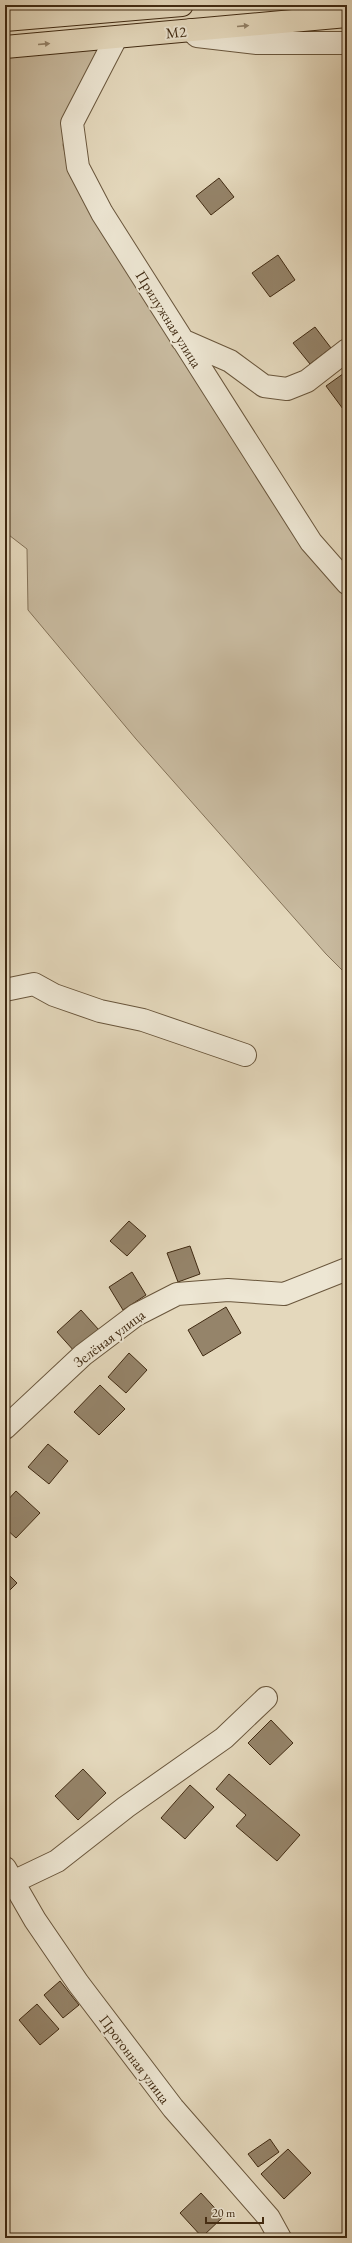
<svg xmlns="http://www.w3.org/2000/svg" width="352" height="2243" viewBox="0 0 352 2243" font-family="'EB Garamond',serif">
<style>
.green{fill:#c8ba9f;stroke:#847258}
.building{fill:#95846a;stroke:#402a12}
.lines{fill:none;stroke-linecap:round;stroke-linejoin:round}
.minor-casing{stroke:#69563c;stroke-width:24}
.highway-casing{stroke:#402a12;stroke-width:24}
.minor{stroke:#ede6d3;stroke-width:22}
.highway{stroke:#e4d8bc;stroke-width:22}
.oneway{fill:#928167}
.labels{text-anchor:middle;dominant-baseline:central;stroke-width:4;stroke-linejoin:round;paint-order:stroke}
.street-label{font-size:15px;fill:#402a12;stroke:#ede6d3}
</style>
<rect width="100%" height="100%" fill="#e4d8bc"/>
<filter id="stains"><feTurbulence type="fractalNoise" baseFrequency=".005" numOctaves="4"/><feColorMatrix values="0 0 0 0 .2 0 0 0 0 .09 0 0 0 0 .02 0 0 0 .5 -.17"/></filter>
<radialGradient id="worn" r=".72"><stop offset=".6" stop-color="#630" stop-opacity="0"/><stop offset="1" stop-color="#630" stop-opacity=".3"/></radialGradient>
<path class="green" d="M108 36 101 57 78 87 70 111 63 145 71 178 347 587V975L326 954 136 739 28 610 27 549 5 532V45Z"/>
<path class="building" d="M219 178 234 197 211 215 196 196Z
M278 255 295 280 270 297 252 273Z
M315 327 331 348 310 364 293 343Z
M347 371V406L343 409 326 386Z
M129 1221 146 1236 127 1256 110 1241Z
M190 1246 200 1274 178 1282 167 1253Z
M132 1272 146 1295 123 1310 109 1287Z
M226 1307 241 1333 203 1356 188 1330Z
M81 1310 99 1330 75 1352 57 1332Z
M129 1353 147 1370 126 1393 108 1377Z
M100 1385 125 1409 99 1435 74 1412Z
M48 1444 68 1461 49 1484 28 1467Z
M16 1491 40 1513 16 1538 5 1528V1503Z
M5 1571 17 1583 5 1595Z
M271 1720 293 1743 270 1765 248 1743Z
M83 1769 106 1793 78 1820 55 1796Z
M229 1774 300 1835 277 1861 236 1826 246 1815 216 1789Z
M190 1785 214 1807 185 1839 161 1818Z
M60 1981 79 2005 63 2018 44 1995Z
M37 2004 59 2029 40 2045 19 2020Z
M270 2139 279 2152 258 2167 248 2154Z
M288 2149 311 2173 284 2199 261 2174Z
M201 2193 223 2217 202 2237 180 2213Z"/>
<g class="lines">
<g class="minor-casing">
<path id="minor" d="M191 30 197 36 257 43H347
M116 38 72 123 78 167 102 213 311 542 347 583
M182 340 230 361 264 386 287 389 307 381 347 350
M5 990 34 984 54 995 100 1011 143 1020 245 1055
M5 1428 83 1355 136 1315 177 1294 228 1290 284 1294 347 1269
M5 1868 35 1920 78 1983 173 2108 269 2218 280 2238
M13 1882 57 1861 126 1807 224 1738 266 1698"/>
</g>
<g class="highway-casing">
<path id="highway" d="M5 20 182 5
M5 47 347 16"/>
</g>
<use href="#minor" class="minor"/>
<use href="#highway" class="highway"/>
</g>
<defs><path id="oneway-solid" d="M-6-.8H1V-3.2L6.5 0L1 3.2V.8H-6Z"/></defs>
<g class="oneway">
<use href="#oneway-solid" transform="translate(243 26) rotate(-5)"/>
<use href="#oneway-solid" transform="translate(44 44) rotate(-5)"/>
</g>
<g class="labels">
<g class="street-label">
<text transform="translate(176 32) rotate(-6)">М2</text>
<text transform="translate(169 319) rotate(58)">Прилужная улица</text>
<text transform="translate(109 1338) rotate(-37)">Зелёная улица</text>
<text transform="translate(135 2059) rotate(53)">Прогонная улица</text>
</g>
</g>
<rect width="352" height="2243" fill="none" stroke="#e4d8bc" stroke-width="20"/>
<rect x="6" y="6" width="340" height="2231" fill="none" stroke="#402a12" stroke-width="2"/>
<rect x="10" y="10" width="332" height="2223" fill="none" stroke="#402a12"/>
<path d="M206 2217v6h57v-6" fill="none" stroke="#402a12" stroke-width="2"/>
<text x="212" y="2217" font-size="12" fill="#402a12" stroke="#ede6d3" stroke-width="3" paint-order="stroke">20 m</text>
<rect width="100%" height="100%" filter="url(#stains)"/>
<rect width="100%" height="100%" fill="url(#worn)"/>
</svg>
